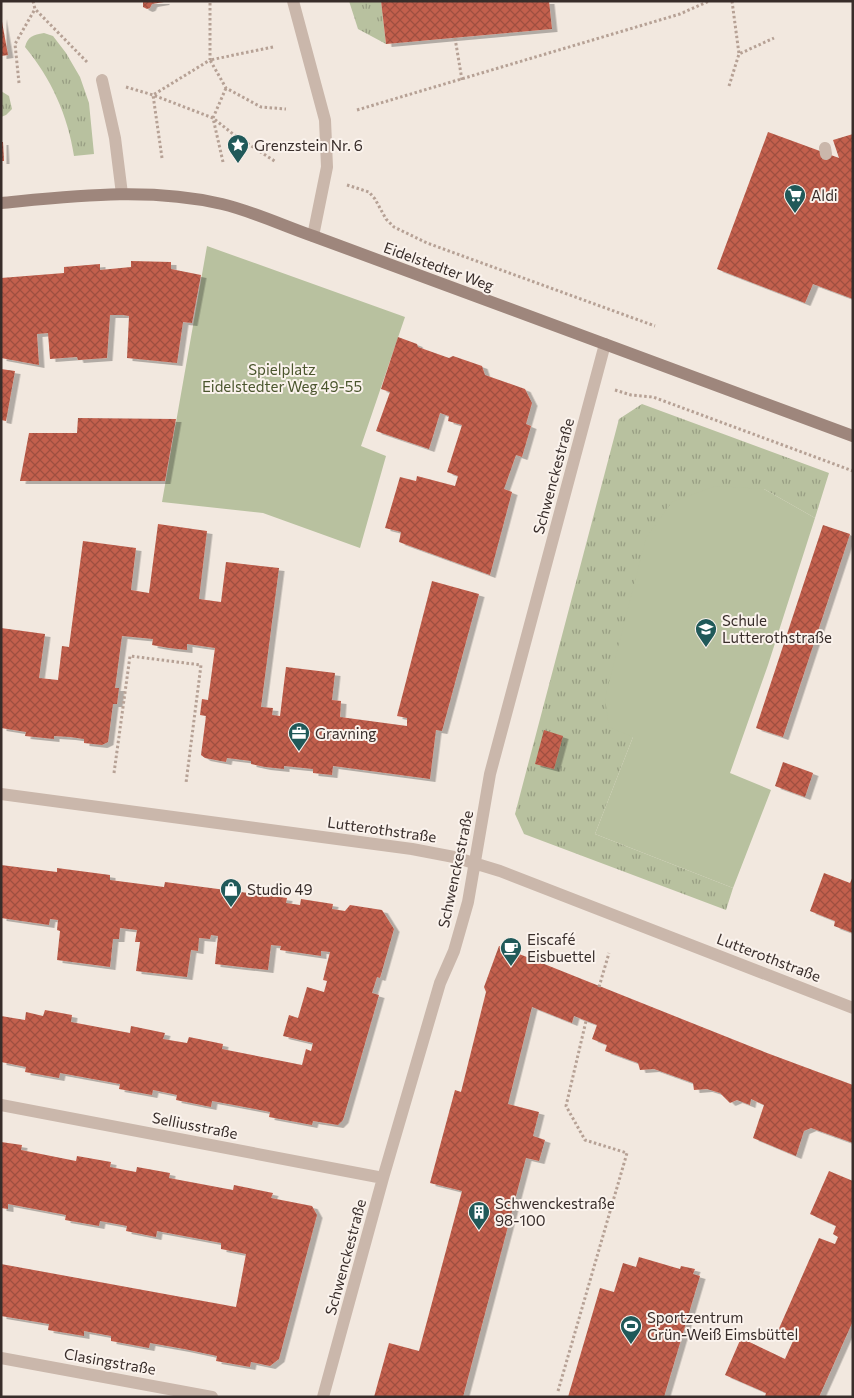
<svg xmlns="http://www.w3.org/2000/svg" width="854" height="1398" viewBox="0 0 854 1398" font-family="Commissioner,sans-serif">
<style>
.grass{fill:url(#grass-tufts)}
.park{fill:#b8c19f}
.building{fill:url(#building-cross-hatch);filter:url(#shadow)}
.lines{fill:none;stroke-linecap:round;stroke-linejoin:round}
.path{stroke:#b6a195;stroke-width:3;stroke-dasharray:2.5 2.5;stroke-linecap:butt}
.lane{stroke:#cab7ab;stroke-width:12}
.street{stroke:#cab7ab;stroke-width:12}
.secondary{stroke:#9e867c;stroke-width:12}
.labels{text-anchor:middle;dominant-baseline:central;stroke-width:4;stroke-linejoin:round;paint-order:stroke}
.poi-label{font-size:15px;fill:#382d2a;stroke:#faf2ec;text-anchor:start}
.street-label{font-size:15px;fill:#382d2a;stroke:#faf2ec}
.park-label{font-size:15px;fill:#4b562e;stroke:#faf2ec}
</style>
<defs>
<pattern id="grass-tufts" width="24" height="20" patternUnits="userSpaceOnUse" patternTransform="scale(1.25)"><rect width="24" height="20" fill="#b8c19f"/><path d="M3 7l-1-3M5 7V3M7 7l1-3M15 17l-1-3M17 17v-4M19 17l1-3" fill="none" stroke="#979d82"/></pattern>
<pattern id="building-cross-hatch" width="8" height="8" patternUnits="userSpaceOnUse" patternTransform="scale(1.25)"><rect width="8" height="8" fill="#c3604d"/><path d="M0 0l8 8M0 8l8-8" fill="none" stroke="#9f5040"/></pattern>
<filter id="shadow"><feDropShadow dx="5.5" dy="3" stdDeviation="0" flood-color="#0004"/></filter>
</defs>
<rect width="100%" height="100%" fill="#f2e8df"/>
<path class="grass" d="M349 1H381L386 44 358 29Z
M44 33 53 36 66 53 80 77 89 103 94 154 74 156C68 116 51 78 25 47 28 36 33 35 44 33Z
M1 91 9 96 12 109 6 115 1 117Z
M642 404 829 473 815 518 764 489 633 737 595 834 733 888 726 910 524 834 515 814 619 419Z"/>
<path class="park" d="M207 246 405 317 361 446 386 456 360 548 263 513 162 502Z
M716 486 764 489 815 518 768 665 730 773 771 790 733 888 595 834 633 737 609 727 605 698 646 538 672 502Z"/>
<path class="building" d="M143 1H164V2L152 4 150 8 147 9 143 7Z
M381 1H549L552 29 386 44Z
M1 16 8 55 1 56Z
M768 132 839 158 833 140 853 134V299L813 284 805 303 717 269Z
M1 142H3L4 161H1Z
M131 261 171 262V269L201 275 192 323 183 322 177 363 127 358 129 316 123 315H110L107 358 78 360 77 357 50 359 48 333 37 334 39 365 1 358V278L64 273V267L100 264V270L131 267Z
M398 337 417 344 418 347 449 358 453 356 482 366 485 375 525 389 532 403 526 424 531 426 522 457 516 455 504 489 512 492 490 575 399 542 401 532 385 528 400 477 416 481 417 476 455 486 458 476 447 472 462 425 448 421 449 416 440 413 429 449 376 431 390 392 381 389Z
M1 369 15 371 6 421 1 420Z
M78 418 176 419 165 481H20L29 433H77Z
M158 524 207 531 199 599 221 602 226 562 279 568 261 707 273 708 272 715 280 716 286 667 335 673 332 700 341 701 340 717 407 726V718L397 716 432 581 479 594 442 731 436 730 430 779 333 766 332 775 313 773V769L284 766V769L265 767 251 764V761L227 758 226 762 205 758 201 755 206 716 200 715 202 699 208 700 215 648 187 644V650L169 648 152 645 153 639 122 636 115 688H119L117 704H113L108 742 102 745 84 743V739L70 737 54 736V739L25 736 26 732 1 728V628L45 634 39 678 58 680 62 646 69 647 83 541 136 548 131 590 149 593Z
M823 525 850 534 783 737 756 728Z
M544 730 563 736 554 769 535 764Z
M783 762 813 773 805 797 775 786Z
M1 865 57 872V868L110 875V880L164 887 165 882 287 898 286 903 300 905 301 899 333 904 332 909 345 911 350 905 382 910 394 929 380 978 377 977 372 993 379 995 343 1120 338 1125 313 1121 312 1125 269 1117 270 1112 239 1106 212 1101 211 1107 176 1100 177 1095 153 1090 152 1095 119 1089 120 1084 60 1073 59 1078 25 1072 26 1067 1 1062V1016L25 1020 26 1012 43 1016 45 1010 72 1015 71 1022 130 1033 131 1026 165 1033 163 1039 187 1043 189 1037 223 1044 222 1049 302 1065 306 1049 311 1051 313 1043 283 1036 289 1015 298 1018 307 987 324 992 327 981 323 980 330 952 321 951V956L280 950 281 946 271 945 268 970 215 964 218 936 211 935 210 939 199 938 198 951 191 950 187 977 136 971 140 942H135L137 930 120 928 119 939H113L110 967 57 960 60 931 57 930 58 920 50 919 49 925 1 918Z
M824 873 850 883 853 876V933L834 926 835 921 810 911Z
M499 946 767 1053 853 1085V1143L811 1128 804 1131 796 1156 753 1138 764 1105 751 1099 750 1105 737 1100 730 1103 720 1093 707 1089 694 1090 693 1083 654 1069 640 1070 638 1063 605 1051 607 1045 592 1039 597 1025 574 1016 572 1023 532 1007 508 1104 539 1112 533 1136 545 1140 539 1161 526 1158 463 1397H374L389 1343 419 1351 462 1191 430 1183 455 1090 461 1092 486 992 484 987Z
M1 1142 22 1145 21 1150 76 1161 77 1156 111 1162 110 1167 136 1172 137 1167 170 1173 169 1178 233 1190 234 1185 273 1193 271 1198 312 1206 317 1215 279 1359 270 1366 251 1362 250 1367 216 1361 217 1356 184 1349 150 1343 149 1348 111 1341V1336L84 1331V1336L48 1330 49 1324 1 1316V1264L236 1307 246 1254 221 1249V1243L157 1231 156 1237 126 1231 127 1226 100 1221 99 1226 65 1220 66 1215 8 1204V1209L1 1208Z
M829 1171 853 1181V1321L819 1397H765L766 1393 725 1375 741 1338 785 1359 793 1341 777 1333 819 1238 835 1244 838 1237 833 1234 836 1226 810 1214Z
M639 1257 680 1269 681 1266 695 1269 693 1274 700 1276 664 1397H568L600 1288 614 1292 623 1263 636 1267Z"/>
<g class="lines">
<path class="path" d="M33 1 35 9 87 62
M732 1 739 54
M455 38 462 80
M273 47 210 60 226 88 261 107 286 109
M19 83 15 44 35 9
M729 86 739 54 774 38
M126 87 153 95 213 118 233 134 276 162
M357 110 680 14 709 1
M162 158 153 95 210 60V1
M223 162 213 118 226 88
M347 185 369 192 375 199 386 219 394 227 427 243 655 326
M615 390 631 395 653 397 853 471
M114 773 130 656 201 665 186 783
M599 987 609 953
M558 1391 627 1153 585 1140 566 1106 586 1021"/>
<path class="lane" d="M102 80 115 138 122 194
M825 148 826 154"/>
<path class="street" d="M293 1 325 120 327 167 313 236
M1 794 412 849 454 857 500 871 853 1008
M1 1105 383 1178
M1 1358 212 1397
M323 1397 383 1178 440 983 454 951 468 902 490 774 605 344"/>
<path class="secondary" d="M1 203C75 196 149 187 222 204 252 211 284 226 313 236L853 436"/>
</g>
<defs>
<g id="sight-pin" transform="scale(1.125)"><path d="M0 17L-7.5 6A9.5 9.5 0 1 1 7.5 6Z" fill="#205959" stroke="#faf2ec"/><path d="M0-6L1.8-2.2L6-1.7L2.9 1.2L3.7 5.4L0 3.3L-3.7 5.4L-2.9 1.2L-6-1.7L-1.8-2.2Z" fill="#fff"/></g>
<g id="supermarket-pin" transform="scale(1.125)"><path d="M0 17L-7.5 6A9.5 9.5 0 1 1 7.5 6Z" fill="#205959" stroke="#faf2ec"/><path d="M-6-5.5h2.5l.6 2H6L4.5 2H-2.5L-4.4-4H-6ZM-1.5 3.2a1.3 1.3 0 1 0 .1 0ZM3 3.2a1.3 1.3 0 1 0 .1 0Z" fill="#fff"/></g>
<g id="school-pin" transform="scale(1.125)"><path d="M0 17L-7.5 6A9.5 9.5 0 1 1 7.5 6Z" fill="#205959" stroke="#faf2ec"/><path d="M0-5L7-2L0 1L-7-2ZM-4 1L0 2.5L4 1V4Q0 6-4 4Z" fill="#fff"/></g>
<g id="office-pin" transform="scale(1.125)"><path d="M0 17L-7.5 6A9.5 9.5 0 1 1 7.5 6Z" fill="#205959" stroke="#faf2ec"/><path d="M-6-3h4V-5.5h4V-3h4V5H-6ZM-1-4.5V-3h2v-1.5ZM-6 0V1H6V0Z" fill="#fff"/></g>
<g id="shop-pin" transform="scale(1.125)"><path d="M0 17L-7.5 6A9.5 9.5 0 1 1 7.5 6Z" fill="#205959" stroke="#faf2ec"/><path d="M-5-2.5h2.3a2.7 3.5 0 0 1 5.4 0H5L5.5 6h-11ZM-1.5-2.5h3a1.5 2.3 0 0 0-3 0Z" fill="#fff"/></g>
<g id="cafe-pin" transform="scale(1.125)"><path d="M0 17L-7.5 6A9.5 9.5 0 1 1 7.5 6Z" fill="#205959" stroke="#faf2ec"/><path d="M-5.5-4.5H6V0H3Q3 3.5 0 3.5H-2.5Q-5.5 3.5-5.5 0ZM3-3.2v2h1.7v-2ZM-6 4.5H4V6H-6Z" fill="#fff"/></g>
<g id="building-pin" transform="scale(1.125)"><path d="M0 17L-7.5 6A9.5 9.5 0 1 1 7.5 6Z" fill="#205959" stroke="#faf2ec"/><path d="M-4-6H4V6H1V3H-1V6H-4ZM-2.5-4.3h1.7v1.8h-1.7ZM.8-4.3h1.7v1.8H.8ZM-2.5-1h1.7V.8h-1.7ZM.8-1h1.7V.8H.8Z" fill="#fff"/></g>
<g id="stadium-pin" transform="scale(1.125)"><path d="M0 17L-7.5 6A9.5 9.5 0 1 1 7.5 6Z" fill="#205959" stroke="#faf2ec"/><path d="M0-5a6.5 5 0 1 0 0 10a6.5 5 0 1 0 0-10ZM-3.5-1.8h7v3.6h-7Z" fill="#fff"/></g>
</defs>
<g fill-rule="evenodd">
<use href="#sight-pin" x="238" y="145"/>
<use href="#supermarket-pin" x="795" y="195"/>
<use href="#school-pin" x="706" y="629"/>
<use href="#office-pin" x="299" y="733"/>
<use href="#shop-pin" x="231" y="889"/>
<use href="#cafe-pin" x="511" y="948"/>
<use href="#building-pin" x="479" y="1212"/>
<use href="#stadium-pin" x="631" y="1326"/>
</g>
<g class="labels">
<g class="poi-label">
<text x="254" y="145">Grenzstein Nr. 6</text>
<text x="811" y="195">Aldi</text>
<text x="722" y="620">Schule<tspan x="722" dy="17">Lutterothstraße</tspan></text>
<text x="315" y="733">Gravning</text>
<text x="247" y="889">Studio 49</text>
<text x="527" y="939">Eiscafé<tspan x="527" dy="17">Eisbuettel</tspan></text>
<text x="495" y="1203">Schwenckestraße<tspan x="495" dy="17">98-100</tspan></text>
<text x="647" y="1317">Sportzentrum<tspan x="647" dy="17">Grün-Weiß Eimsbüttel</tspan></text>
</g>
<g class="street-label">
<text transform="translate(439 266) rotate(20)">Eidelstedter Weg</text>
<text transform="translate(553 476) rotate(-75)">Schwenckestraße</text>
<text transform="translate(382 829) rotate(8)">Lutterothstraße</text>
<text transform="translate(455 869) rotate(-78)">Schwenckestraße</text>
<text transform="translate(769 957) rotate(21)">Lutterothstraße</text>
<text transform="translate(195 1125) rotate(11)">Selliusstraße</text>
<text transform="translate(345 1257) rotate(-75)">Schwenckestraße</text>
<text transform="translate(110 1361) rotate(10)">Clasingstraße</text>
</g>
<g class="park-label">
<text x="282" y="369">Spielplatz<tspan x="282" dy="17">Eidelstedter Weg 49-55</tspan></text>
</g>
</g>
<rect width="854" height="1398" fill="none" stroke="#382d2a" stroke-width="5"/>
</svg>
